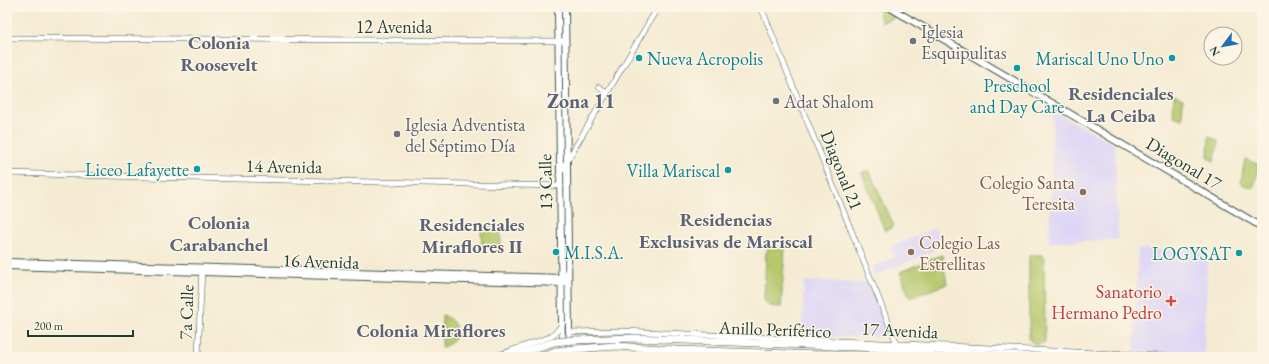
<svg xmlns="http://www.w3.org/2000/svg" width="1269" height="364" viewBox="0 0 1269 364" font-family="'EB Garamond',serif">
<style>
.built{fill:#ddd5f6}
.green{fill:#b5c86c;stroke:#6a8250}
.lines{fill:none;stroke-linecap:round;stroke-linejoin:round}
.minor-casing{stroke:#3f574c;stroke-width:6}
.major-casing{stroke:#3f574c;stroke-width:8}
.highway-casing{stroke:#3f574c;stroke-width:8}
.minor{stroke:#fff;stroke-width:5}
.major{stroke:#fff;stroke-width:6}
.highway{stroke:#fff;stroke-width:7}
.highway-bridge-casing{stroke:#3f574c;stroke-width:8;stroke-linecap:butt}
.highway-bridge{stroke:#fff;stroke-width:7}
.worship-dot{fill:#6b7280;stroke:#fcf5e5;stroke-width:1.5}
.culture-dot{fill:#0f9aa8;stroke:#fcf5e5;stroke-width:1.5}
.education-dot{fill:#8d6e63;stroke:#fcf5e5;stroke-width:1.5}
.health-dot{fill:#e0444e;stroke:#fcf5e5;stroke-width:1.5}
.labels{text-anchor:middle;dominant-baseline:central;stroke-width:3;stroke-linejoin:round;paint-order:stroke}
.street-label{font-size:18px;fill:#1f3d34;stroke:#fcf5e5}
.worship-label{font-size:18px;fill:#5b616d;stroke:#fcf5e5;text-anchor:start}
.culture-label{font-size:18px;fill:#0d838f;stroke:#fcf5e5;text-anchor:end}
.education-label{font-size:18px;fill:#785e54;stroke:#fcf5e5;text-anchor:end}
.health-label{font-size:18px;fill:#be3a42;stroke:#fcf5e5;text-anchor:end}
.neighbourhood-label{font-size:19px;font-weight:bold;fill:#5c6477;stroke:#fcf5e5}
.quarter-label{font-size:20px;font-weight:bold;fill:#5c6477;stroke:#fcf5e5}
</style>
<rect width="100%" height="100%" fill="#fcf5e5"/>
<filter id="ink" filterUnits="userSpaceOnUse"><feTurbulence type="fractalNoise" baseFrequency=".025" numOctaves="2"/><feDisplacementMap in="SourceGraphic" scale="8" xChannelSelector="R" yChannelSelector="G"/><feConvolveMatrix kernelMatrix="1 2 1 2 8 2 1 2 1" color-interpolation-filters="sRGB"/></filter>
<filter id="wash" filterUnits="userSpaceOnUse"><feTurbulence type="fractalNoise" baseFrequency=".012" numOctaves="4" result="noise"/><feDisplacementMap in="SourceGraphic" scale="16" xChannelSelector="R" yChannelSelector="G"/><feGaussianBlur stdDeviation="0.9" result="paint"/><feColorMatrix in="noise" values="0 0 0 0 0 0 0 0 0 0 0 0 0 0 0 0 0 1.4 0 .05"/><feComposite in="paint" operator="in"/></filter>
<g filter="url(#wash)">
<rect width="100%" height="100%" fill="#f5ebd3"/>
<path class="built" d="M1053 111 1115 144 1118 240 1049 242Z
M935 228 943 246 875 276 872 267 895 257 890 247Z
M1138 249H1208L1204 355 1134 351Z
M804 281 872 283 894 337 801 336Z"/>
<path class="green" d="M877 7H884L898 16 882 22Z
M1174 95 1183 99 1182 119 1173 116Z
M1209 136 1219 142 1214 161 1208 158Z
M1245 159 1259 165 1254 186 1252 188 1242 184 1241 182Z
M869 170 894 226 885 231 862 173Z
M481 227H500L501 248H482Z
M769 247 785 248 781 307 769 306 764 300 766 253Z
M942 255 947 284 910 298 900 272Z
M1029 255H1043L1044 259 1045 342 1036 345 1029 340Z
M442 315C461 321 460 342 442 347Z"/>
</g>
<g filter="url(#ink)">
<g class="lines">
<g class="minor-casing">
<path id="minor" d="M761 7 897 344
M7 38 562 41
M599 87 605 92 604 97
M561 171 658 7
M7 173 143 177 561 186
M562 324 563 357
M673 353 746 357
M198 357 202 268
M493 357 550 337 558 330 562 324
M569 357V332L624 331 1182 357"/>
</g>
<g class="major-casing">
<path id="major" d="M558 7 562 324
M565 7 569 332
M889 7 1257 224 1262 229
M7 262 562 278
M7 266 562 283 565 282 568 270"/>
</g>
<g class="highway-casing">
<path id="highway" d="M575 340 634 338 904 349 1043 357
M729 340 741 337
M575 349 616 346 677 350 877 357
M509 357 554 342
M538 357 556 351
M1104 357 1118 354"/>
</g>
<use href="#minor" class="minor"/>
<use href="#major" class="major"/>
<use href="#highway" class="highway"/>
<g class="highway-bridge-casing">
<path id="highway-bridge" d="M554 342 575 340
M556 351 575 349"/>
</g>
<use href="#highway-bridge" class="highway-bridge"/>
</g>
</g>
<g class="worship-dot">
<circle cx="913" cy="41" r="4"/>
<circle cx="776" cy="101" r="4"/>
<circle cx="397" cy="134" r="4"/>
</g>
<g class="culture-dot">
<circle cx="639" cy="58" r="4"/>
<circle cx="1172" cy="58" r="4"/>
<circle cx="1017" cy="68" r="4"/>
<circle cx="197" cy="169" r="4"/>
<circle cx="728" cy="170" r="4"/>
<circle cx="556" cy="252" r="4"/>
<circle cx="1239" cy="253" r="4"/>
</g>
<g class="education-dot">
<circle cx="1083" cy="192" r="4"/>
<circle cx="911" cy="252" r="4"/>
</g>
<path class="health-dot" d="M1169 295h4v4h4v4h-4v4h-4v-4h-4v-4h4z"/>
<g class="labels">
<g class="street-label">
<text x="394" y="26">12 Avenida</text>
<text transform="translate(1184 163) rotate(31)">Diagonal 17</text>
<text transform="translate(284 166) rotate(1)">14 Avenida</text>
<text transform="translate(842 170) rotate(68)">Diagonal 21</text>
<text transform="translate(545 182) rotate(-91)">13 Calle</text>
<text transform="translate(321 261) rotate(2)">16 Avenida</text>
<text transform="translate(186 312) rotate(-88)">7a Calle</text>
<text transform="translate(775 329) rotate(2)">Anillo Periférico</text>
<text transform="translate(900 330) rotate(3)">17 Avenida</text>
</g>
<g class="worship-label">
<text x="921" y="31">Iglesia<tspan x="921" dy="21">Esquipulitas</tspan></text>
<text x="784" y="101">Adat Shalom</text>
<text x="405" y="124">Iglesia Adventista<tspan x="405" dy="21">del Séptimo Día</tspan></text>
</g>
<g class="culture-label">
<text x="647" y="58" text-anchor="start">Nueva Acropolis</text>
<text x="1164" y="58">Mariscal Uno Uno</text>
<text x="1017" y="85" text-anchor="middle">Preschool<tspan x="1017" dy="21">and Day Care</tspan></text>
<text x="189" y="169">Liceo Lafayette</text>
<text x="720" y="170">Villa Mariscal</text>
<text x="564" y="252" text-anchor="start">M.I.S.A.</text>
<text x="1231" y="253">LOGYSAT</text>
</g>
<g class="education-label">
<text x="1075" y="182">Colegio Santa<tspan x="1075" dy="21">Teresita</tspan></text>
<text x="919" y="242" text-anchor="start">Colegio Las<tspan x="919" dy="21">Estrellitas</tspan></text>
</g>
<g class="health-label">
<text x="1162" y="291">Sanatorio<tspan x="1162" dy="21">Hermano Pedro</tspan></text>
</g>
<g class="neighbourhood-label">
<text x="219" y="42">Colonia<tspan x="219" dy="22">Roosevelt</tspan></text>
<text x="1121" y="93">Residenciales<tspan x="1121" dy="22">La Ceiba</tspan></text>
<text x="726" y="219">Residencias<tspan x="726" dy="22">Exclusivas de Mariscal</tspan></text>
<text x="219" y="222">Colonia<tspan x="219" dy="22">Carabanchel</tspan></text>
<text x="472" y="224">Residenciales<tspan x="472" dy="22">Miraflores II</tspan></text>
<text x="431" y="330">Colonia Miraflores</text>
</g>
<g class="quarter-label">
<text x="581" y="101">Zona 11</text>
</g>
</g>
<rect width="1269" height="364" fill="none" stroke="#fcf5e5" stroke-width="24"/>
<g transform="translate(1223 46) rotate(238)"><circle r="19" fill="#fcf5e5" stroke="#a4ab9e"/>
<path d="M0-3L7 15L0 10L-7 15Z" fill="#1f6fb2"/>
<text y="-6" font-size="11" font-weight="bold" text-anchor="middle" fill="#1f3d34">N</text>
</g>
<path d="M28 330v6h105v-6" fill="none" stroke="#1f3d34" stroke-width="2"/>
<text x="34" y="330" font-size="12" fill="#1f3d34" stroke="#fcf5e5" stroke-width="3" paint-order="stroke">200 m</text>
</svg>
